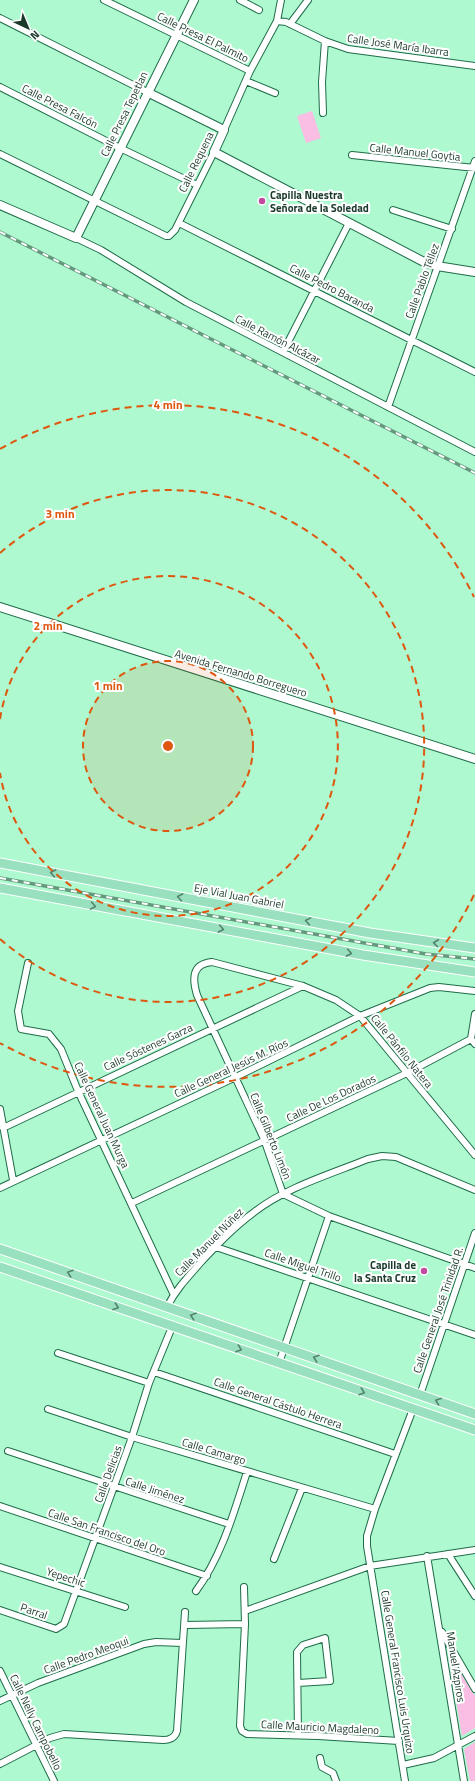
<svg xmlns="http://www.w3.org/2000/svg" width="475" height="1781" viewBox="0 0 475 1781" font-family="'Titillium Web',sans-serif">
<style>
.green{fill:#fabee5}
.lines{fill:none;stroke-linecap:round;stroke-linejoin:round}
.street-casing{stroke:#1e6c49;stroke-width:8}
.secondary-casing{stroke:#1e6c49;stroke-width:10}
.primary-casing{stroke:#fff;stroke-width:11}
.street{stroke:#fff;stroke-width:6}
.secondary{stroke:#fff;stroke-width:8}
.primary{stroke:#98e0be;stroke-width:9}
.rail-casing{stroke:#64997d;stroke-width:3.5}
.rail{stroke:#fff;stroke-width:2;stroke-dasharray:6;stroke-linecap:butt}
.oneway{stroke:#53846d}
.ring{fill:none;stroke:#de570e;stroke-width:2;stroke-dasharray:7 5}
.poi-dot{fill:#c14aa0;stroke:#fff;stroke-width:1.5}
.labels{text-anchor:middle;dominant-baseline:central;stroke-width:4;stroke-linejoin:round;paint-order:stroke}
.street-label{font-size:11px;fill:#1a392a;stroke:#fff}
.poi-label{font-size:11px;font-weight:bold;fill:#1a392a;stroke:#fff;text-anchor:start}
.centre{fill:#de570e;stroke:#fff;stroke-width:2}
.ring-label{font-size:12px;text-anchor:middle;font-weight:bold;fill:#de570e;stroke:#fff;stroke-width:4;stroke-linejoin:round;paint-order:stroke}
</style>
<rect width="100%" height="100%" fill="#aef9d0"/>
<path class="green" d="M312 111 321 138 306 143 297 116Z
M448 1653 475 1696V1728L462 1736Z
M475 1742V1781H470L464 1749Z"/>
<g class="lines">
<g class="street-casing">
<path id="street" d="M104 0 250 71
M240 0 259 10
M0 18 147 92
M277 21 286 22 325 41 348 49 475 66
M290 24 308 0
M246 81 275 93
M0 87 120 148 197 185
M323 113 322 82 325 41
M224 130 250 71 277 21 281 0
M0 154 166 236H169L175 230 214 152
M352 155 475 168
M393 210 452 229
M179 223 475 372
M76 238 101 250 186 302 475 452
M283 352 349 223
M388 407 475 161
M28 963 18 1011 21 1029 49 1034 61 1049 78 1091 173 1293
M475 1014 471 1039 475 1044
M0 1109 13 1180
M3 1128 303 986
M475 1155 360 1016 336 1000 303 986 212 962C192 964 192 978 197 995L264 1139 283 1194 329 1216 475 1268
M0 1188 236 1077 360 1016 430 988 439 987 475 991
M132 1203 407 1073 471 1039
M216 1247 475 1335
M167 1307C176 1289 189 1276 202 1261 218 1244 234 1227 253 1213 284 1188 331 1174 368 1159L382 1156 396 1157 475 1190
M58 1353 149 1383
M279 1363 329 1216
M154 1372 395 1454
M420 1395 475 1233
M48 1409 132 1437 375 1509
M8 1451 229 1524
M0 1506 207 1576
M448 1554 475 1596
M427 1556 464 1781
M274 1559 302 1488
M0 1567 125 1607
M244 1587 245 1624 240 1726 242 1731 247 1734 318 1736 399 1741
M196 1591C222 1556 234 1512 247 1472
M0 1610 56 1629 64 1624 132 1437 149 1383 172 1327
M245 1611 370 1566 475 1550
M185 1625 245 1624
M442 1632 475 1689
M0 1671 54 1781
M298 1683 330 1681 325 1638 303 1645 297 1652 298 1735
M0 1701 38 1683 144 1644 156 1642 182 1643
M320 1758 322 1767 333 1773 336 1781
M0 1764 50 1738 64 1734 163 1740C170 1740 175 1738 177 1731L185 1612
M403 1765 434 1758 475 1736
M405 1781 367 1546V1536L375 1509 413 1409"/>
</g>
<g class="secondary-casing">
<path id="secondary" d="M147 92 224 130 214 152 424 262 437 266 475 272
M0 205 76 238 194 0
M0 607 475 759"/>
</g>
<g class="primary-casing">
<path id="primary" d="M0 863 370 933 475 948
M0 888 363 955 475 972
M0 1249 475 1414
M0 1267 475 1430"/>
</g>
<use href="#street" class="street"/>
<use href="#secondary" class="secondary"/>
<use href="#primary" class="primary"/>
<g class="rail-casing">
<path id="rail" d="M0 232 475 473
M0 878 426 954 475 959"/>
</g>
<use href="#rail" class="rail"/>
</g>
<defs><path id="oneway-chevron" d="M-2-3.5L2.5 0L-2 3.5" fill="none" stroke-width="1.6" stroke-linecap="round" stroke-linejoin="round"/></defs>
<g class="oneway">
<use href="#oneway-chevron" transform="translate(53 873) rotate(-169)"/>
<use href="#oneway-chevron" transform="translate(180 897) rotate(-169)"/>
<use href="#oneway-chevron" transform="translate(93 906) rotate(10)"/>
<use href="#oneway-chevron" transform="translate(308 921) rotate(-170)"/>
<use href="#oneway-chevron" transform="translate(221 929) rotate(11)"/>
<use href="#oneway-chevron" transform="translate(436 943) rotate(-173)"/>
<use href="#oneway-chevron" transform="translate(349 953) rotate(11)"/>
<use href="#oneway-chevron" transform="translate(70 1273) rotate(-161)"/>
<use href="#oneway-chevron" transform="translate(116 1307) rotate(20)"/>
<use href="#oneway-chevron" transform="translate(193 1316) rotate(-161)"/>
<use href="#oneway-chevron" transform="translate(239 1349) rotate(19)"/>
<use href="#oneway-chevron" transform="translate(316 1358) rotate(-161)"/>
<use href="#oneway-chevron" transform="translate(362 1392) rotate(19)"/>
<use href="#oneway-chevron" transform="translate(438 1401) rotate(-160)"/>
</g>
<circle cx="168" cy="746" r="85" fill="#de570e" fill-opacity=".12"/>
<g class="ring">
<circle cx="168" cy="746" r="85"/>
<path d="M0 719A170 170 0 1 1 0 773"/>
<path d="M0 553A256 256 0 1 1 0 939"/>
<path d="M474 895A341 341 0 0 1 0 1043M0 449A341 341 0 0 1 474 597"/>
</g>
<g class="poi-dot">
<circle cx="262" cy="201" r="4"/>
<circle cx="424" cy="1271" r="4"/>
</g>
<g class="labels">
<g class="street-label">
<text transform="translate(203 37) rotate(26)">Calle Presa El Palmito</text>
<text transform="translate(398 45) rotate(8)">Calle José María Ibarra</text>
<text transform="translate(60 106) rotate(27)">Calle Presa Falcón</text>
<text transform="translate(124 114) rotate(-64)">Calle Presa Tepetlan</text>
<text transform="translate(415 152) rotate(6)">Calle Manuel Goytia</text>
<text transform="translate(196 162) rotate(-64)">Calle Requena</text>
<text transform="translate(422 281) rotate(-70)">Calle Pablo Téllez</text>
<text transform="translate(332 288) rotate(27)">Calle Pedro Baranda</text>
<text transform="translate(278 339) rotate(27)">Calle Ramón Alcázar</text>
<text transform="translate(241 673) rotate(17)">Avenida Fernando Borreguero</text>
<text transform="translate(239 896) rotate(11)">Eje Vial Juan Gabriel</text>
<text transform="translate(148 1047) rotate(-25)">Calle Sóstenes Garza</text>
<text transform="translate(402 1051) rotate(51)">Calle Pánfilo Natera</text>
<text transform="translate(231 1068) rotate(-25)">Calle General Jesús M. Ríos</text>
<text transform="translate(331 1098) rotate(-25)">Calle De Los Dorados</text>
<text transform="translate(102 1115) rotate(65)">Calle General Juan Murga</text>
<text transform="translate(271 1136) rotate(68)">Calle Gilberto Limón</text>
<text transform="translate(209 1242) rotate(-45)">Calle Manuel Núñez</text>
<text transform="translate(303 1265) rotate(19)">Calle Miguel Trillo</text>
<text transform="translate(438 1310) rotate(-71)">Calle General José Trinidad R.</text>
<text transform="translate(278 1403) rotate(19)">Calle General Cástulo Herrera</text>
<text transform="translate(214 1451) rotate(17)">Calle Camargo</text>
<text transform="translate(108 1474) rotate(-70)">Calle Delicias</text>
<text transform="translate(155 1490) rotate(18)">Calle Jiménez</text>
<text transform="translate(107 1532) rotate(19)">Calle San Francisco del Oro</text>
<text transform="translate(66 1577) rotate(18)">Yepechic</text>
<text transform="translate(34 1611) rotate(19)">Parral</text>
<text transform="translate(86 1655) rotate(-20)">Calle Pedro Meoqui</text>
<text transform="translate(456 1667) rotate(81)">Manuel Azpiros</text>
<text transform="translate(398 1672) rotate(81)">Calle General Francisco Luis Urquizo</text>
<text transform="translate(36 1722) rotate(64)">Calle Nelly Campobello</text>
<text transform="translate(320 1727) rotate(3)">Calle Mauricio Magdaleno</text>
</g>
<g class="poi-label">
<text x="270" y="195">Capilla Nuestra<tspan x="270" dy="13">Señora de la Soledad</tspan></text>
<text x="416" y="1265" text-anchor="end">Capilla de<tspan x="416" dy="13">la Santa Cruz</tspan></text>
</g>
</g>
<circle cx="168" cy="746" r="6" class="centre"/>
<g class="ring-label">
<text x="168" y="409">4 min</text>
<text x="60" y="518">3 min</text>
<text x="48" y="630">2 min</text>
<text x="108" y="690">1 min</text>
</g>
<g transform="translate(28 28) rotate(136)" stroke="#ffffff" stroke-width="3" paint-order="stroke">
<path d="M0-3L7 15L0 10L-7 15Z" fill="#1a392a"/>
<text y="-6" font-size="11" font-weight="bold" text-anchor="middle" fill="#1a392a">N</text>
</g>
</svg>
